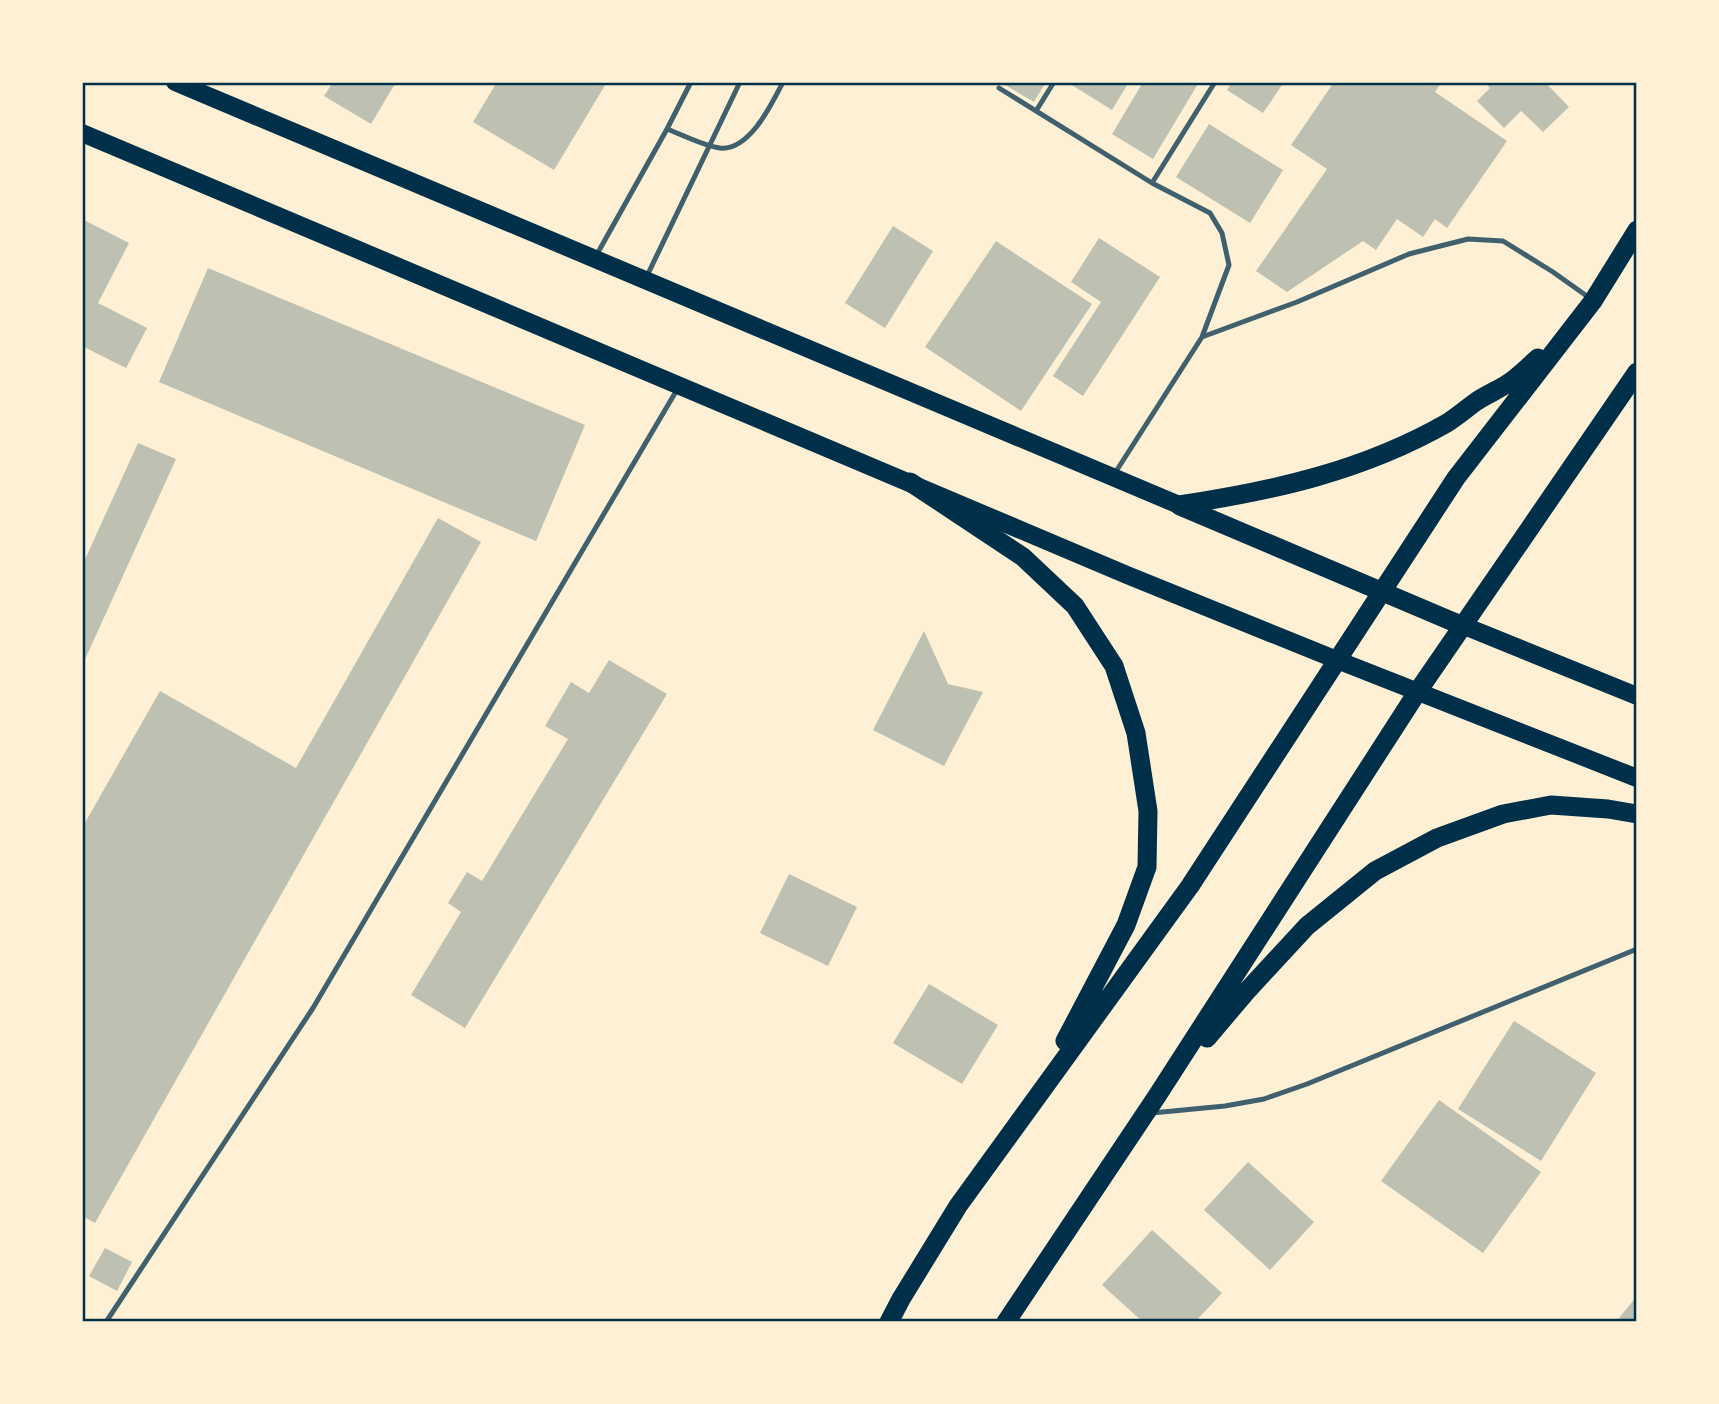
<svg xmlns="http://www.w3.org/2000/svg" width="1719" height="1404" viewBox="0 0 1719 1404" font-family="'DejaVu Sans',sans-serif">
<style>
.building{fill:#bec0b2}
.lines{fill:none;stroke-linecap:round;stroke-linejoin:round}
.service{stroke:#3f606c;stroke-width:5}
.primary{stroke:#003049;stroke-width:18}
.trunk{stroke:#003049;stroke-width:19}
.neatline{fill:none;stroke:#003049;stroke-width:2.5}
</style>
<rect width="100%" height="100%" fill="#fdf0d5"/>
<path class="building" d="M333 82H396L371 124 324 96Z
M497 82H607L554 170 473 122Z
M1000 82H1046L1034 102Z
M1067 82H1129L1112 110Z
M1143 82H1199L1153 159 1112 134Z
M1232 82H1284L1263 113 1227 90Z
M1334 82H1442L1435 92 1507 141 1447 228 1435 219 1423 237 1397 219 1376 250 1363 241 1287 292 1256 271 1327 169 1291 145Z
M1484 82H1545L1569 107 1543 132 1521 111 1504 128 1477 101 1490 88Z
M1209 124 1283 170 1250 223 1176 177Z
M82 219 129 243 98 303 147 328 126 368 82 346Z
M893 226 933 251 885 328 845 303Z
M1099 238 1160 277 1083 396 1053 376 1101 302 1071 282Z
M996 241 1092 304 1021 411 925 347Z
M208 268 585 425 536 541 159 382Z
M138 443 176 459 82 666V566Z
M438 518 481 542 95 1223 82 1216V828L160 691 296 768Z
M924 631 948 684 983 692 944 766 873 730Z
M609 660 667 694 465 1028 411 995 461 912 448 903 467 872 482 881 568 739 545 726 571 682 589 693Z
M789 874 857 907 828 966 760 933Z
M929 984 998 1025 962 1084 893 1043Z
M1514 1021 1596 1073 1541 1161 1458 1109Z
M1439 1100 1541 1172 1483 1253 1381 1181Z
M1248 1162 1314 1222 1270 1270 1204 1210Z
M1152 1230 1222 1293 1195 1322H1143L1102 1285Z
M105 1248 132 1262 117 1291 89 1276Z
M1637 1296V1322H1624L1619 1318Z"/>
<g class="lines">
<path class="service" d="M999 88 1152 183 1210 213 1222 233 1229 265 1202 337 1115 473
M1036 111 1054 82
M667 129C683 135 704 146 720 148 750 151 772 103 783 82
M1152 183 1215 82
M596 256 667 129 691 82
M646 278 740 82
M1202 337 1297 302 1409 254 1468 239 1503 241 1553 272 1591 299
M1152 1113 1225 1106 1264 1099 1307 1084 1637 949
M106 1322 313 1008 678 388"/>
<path class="primary" d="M175 82 1191 510
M82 133 1127 575 1337 660 1637 778
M1452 621 1637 696"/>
<path class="trunk" d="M910 482 1023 557 1075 606 1114 666 1136 733 1148 811 1147 867 1126 925 1065 1041
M1179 505C1273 491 1363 471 1447 423 1458 416 1467 408 1477 401 1489 393 1503 388 1514 379 1522 373 1530 365 1538 358
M1180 506 1463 626
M1207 1038 1246 992 1307 926 1375 871 1437 838 1503 814 1551 805 1608 809 1637 814
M889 1322 901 1299 958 1206 1190 886 1456 478 1593 301 1637 230
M1006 1322 1157 1096 1418 691 1637 372"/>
</g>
<rect width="1719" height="1404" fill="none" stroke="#fdf0d5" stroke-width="168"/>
<rect x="84" y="84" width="1551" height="1236" class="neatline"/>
</svg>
